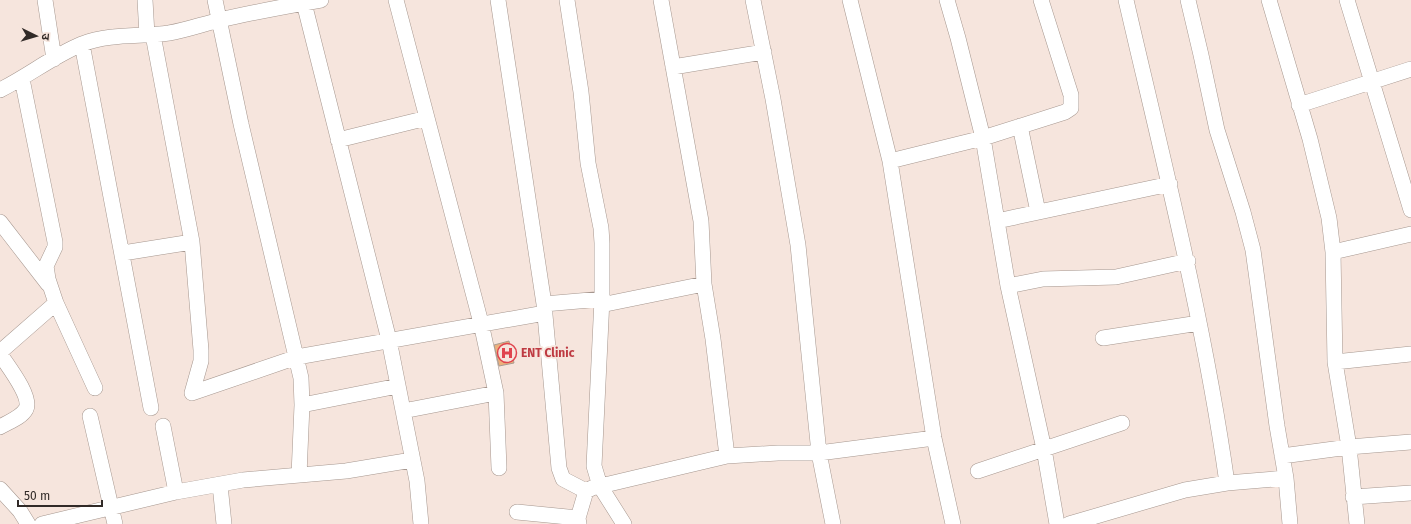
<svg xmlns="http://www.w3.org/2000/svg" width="1411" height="524" viewBox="0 0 1411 524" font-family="'Fira Sans','Noto Sans Devanagari',sans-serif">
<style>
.building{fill:#edb07c;stroke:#a99c92}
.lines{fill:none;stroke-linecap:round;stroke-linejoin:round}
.minor-casing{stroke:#a6978f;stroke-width:16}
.minor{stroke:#fff;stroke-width:15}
.labels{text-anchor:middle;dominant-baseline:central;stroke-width:3.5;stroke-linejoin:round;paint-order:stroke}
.health-label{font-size:12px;font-weight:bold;fill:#be3a42;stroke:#f6e5dd;text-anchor:start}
</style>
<rect width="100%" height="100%" fill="#f6e5dd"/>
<path class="building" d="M509 341 514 363 499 366 494 345Z"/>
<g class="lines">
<g class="minor-casing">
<path id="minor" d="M45 0 54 59
M145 0 147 35
M215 0 241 124 301 378 302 405 299 475
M396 0 481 323 496 393 499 468
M498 0 544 304 559 468 563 479 586 491
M567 0 581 92 588 163 601 228 602 243V299L594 466 600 486 624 524
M661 0 701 221 704 284 713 339 727 456
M753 0 773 99 798 245 819 453 833 524
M850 0 890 161 934 438 953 524
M947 0 958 38 983 138 1008 286 1044 449 1057 524
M1126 0C1163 160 1204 320 1227 483
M1188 0 1201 55 1217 130 1243 212 1253 250 1277 426 1286 478 1290 524
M1269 0 1310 139 1329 218 1333 252 1335 362 1349 447 1357 524
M1347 0 1411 210
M304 3 389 340 417 481 421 524
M153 35 192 242 201 350V361L192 393 297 357 545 313
M82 44 151 408
M673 67 764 52
M22 79 55 242V247L46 266 48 279 56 303 95 388
M0 90C28 76 53 56 82 44 111 33 140 37 169 33 187 30 203 24 220 20 253 12 287 6 321 0
M1299 105 1411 69
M1020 126 1038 212
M338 140 427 118
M890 161 983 138 1065 112 1071 108V95L1041 0
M997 221 1170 184
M0 222 48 284
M1333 252 1411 234
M123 253 192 242
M1008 286 1043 279 1116 277 1188 261
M544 304 602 299
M601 305 704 284
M1103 338 1199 323
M0 352 56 303
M0 354C7 365 32 396 26 409 21 418 8 422 0 427
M1335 362 1411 354
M302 405 398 386
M403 411 496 393
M90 416 115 524
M163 426 176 492
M1282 456 1349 447 1411 442
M978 471 1122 423
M220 485 224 524
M0 489 20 511 28 524
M1353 497 1411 493
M517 512 578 518
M42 524 176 492 243 480 346 471 412 460
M579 524 578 518 586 491 592 488 727 456 778 453H819L934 438
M1069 524 1185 490 1227 483 1286 478"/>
</g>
<use href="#minor" class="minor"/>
</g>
<defs>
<g id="hospital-ring" transform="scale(1)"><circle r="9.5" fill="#f6e5dd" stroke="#e0444e" stroke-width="1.5"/><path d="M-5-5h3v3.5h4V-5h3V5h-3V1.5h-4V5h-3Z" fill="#e0444e"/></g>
</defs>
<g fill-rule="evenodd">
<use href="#hospital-ring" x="507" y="353"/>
</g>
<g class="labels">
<g class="health-label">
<text x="521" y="353">ENT Clinic</text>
</g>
</g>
<g transform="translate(36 36) rotate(95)" stroke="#f6e5dd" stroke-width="3" paint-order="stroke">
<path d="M0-3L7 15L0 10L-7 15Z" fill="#312a27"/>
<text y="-6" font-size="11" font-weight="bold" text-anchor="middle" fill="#312a27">उ</text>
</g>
<path d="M18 500v6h84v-6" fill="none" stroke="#312a27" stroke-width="2"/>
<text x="24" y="500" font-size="12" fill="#312a27" stroke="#f6e5dd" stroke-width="3" paint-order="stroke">50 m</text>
</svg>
